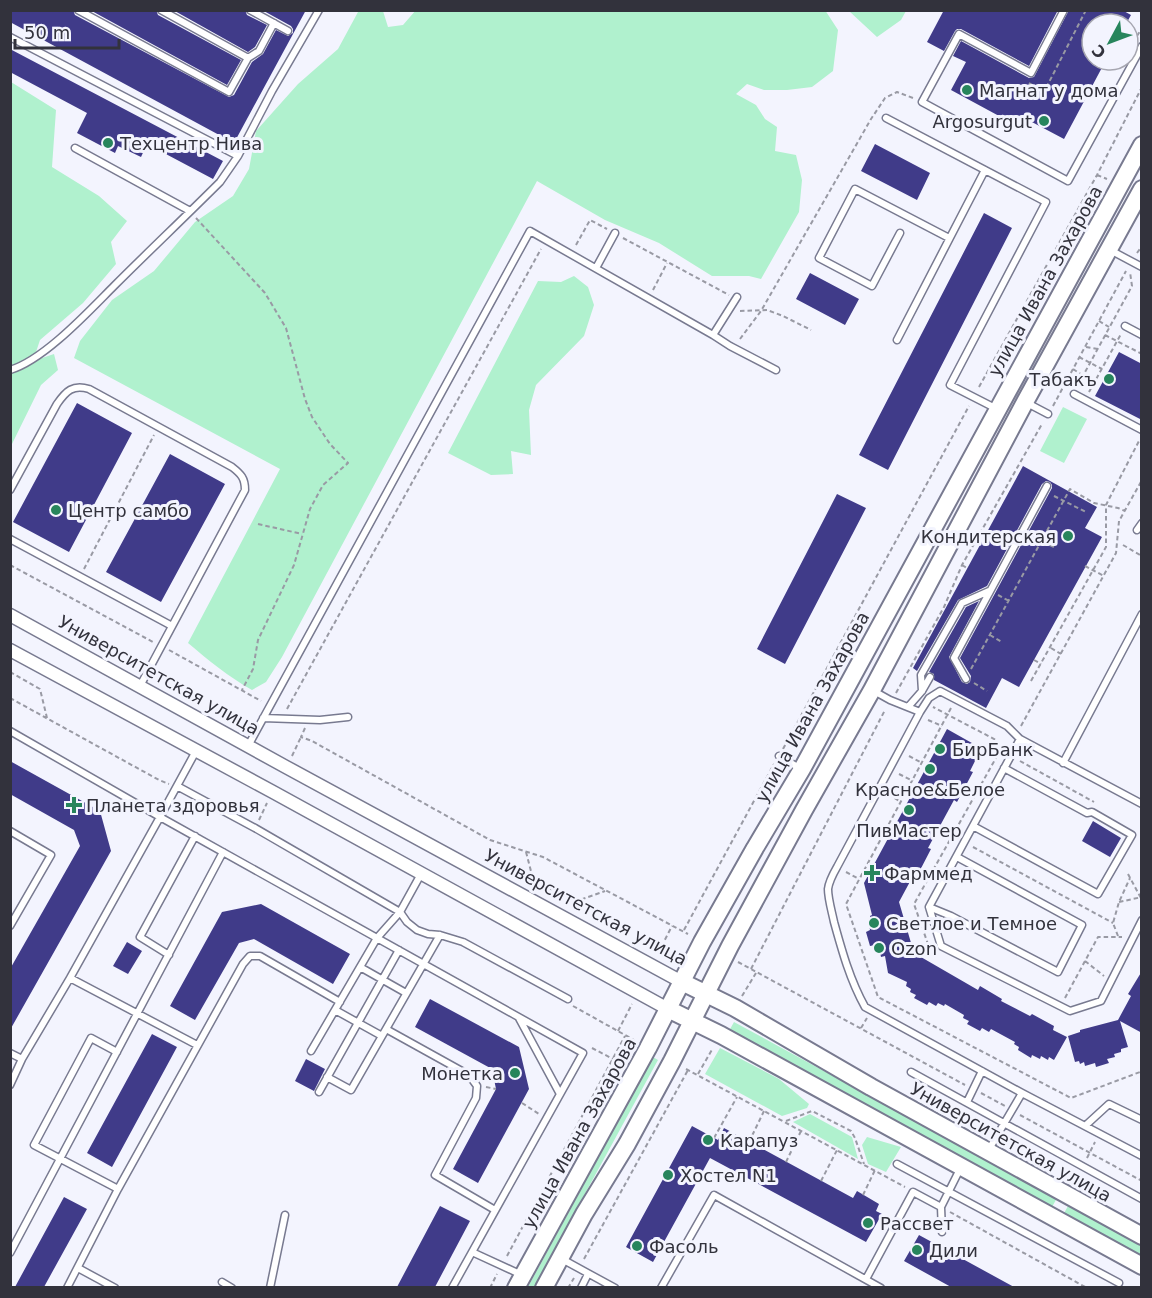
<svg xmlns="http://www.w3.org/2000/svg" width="1152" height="1298" viewBox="0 0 1152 1298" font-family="'DejaVu Sans',sans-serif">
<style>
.green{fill:#b0f1ce}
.building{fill:#403b89}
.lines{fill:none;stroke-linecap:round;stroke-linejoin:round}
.lane-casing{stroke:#787a90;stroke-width:9}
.street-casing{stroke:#787a90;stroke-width:15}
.secondary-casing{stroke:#787a90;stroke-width:20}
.path{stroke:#999aa4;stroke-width:2;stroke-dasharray:4.5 3;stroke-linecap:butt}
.lane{stroke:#fff;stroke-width:6}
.street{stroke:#fff;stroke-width:12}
.secondary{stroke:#fff;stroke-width:16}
.poi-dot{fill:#27855c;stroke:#f3f4fe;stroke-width:2}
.labels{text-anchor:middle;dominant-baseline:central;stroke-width:6;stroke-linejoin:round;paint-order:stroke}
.poi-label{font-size:18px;fill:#32323c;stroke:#f3f4fe;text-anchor:start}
.street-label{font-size:18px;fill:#32323c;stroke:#f3f4fe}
</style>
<rect width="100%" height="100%" fill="#f3f4fe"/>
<path class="green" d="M366 10 383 11 388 27 403 25 416 10H825L838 30 833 71 812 87 787 90H764L747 84 736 94 756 105 765 119 777 127 775 151 796 155 802 180 799 212 761 279 749 276H712L659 243 605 220 537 181 282 657 266 682 252 690C229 677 208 660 188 643L280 469 74 358 80 341 112 300 154 271 195 222 233 196 249 169 256 131 298 84 338 49 358 12Z
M849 11H906L901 20 877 37Z
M11 82 56 110 52 167 99 196 127 221 111 242 116 264 83 303 40 340 33 361 54 354 58 370 41 385 11 446Z
M574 276 588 287 594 305 584 336 536 385 529 410 531 455 511 451 513 474 491 475 448 453 538 281 561 282Z
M1063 407 1087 419 1064 463 1040 451Z
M734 1022 1057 1198 1052 1207 729 1031Z
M720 1048 779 1079 809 1104 807 1108 782 1116 705 1074Z
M653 1057 658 1060 534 1287H528Z
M810 1114 852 1137 858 1159 793 1122Z
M867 1137 901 1147 886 1172 868 1164 862 1145Z
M1068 1206 1141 1245V1257L1063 1215Z"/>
<path class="building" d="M10 10H73L75 15 229 97 234 95 252 62 263 54 276 30 288 36 293 33V29L291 26 262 10H306L234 143 10 22Z
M90 10H156L158 15 241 60 227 85Z
M173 10H245L247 15 267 25 255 47 248 52Z
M944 10H1058L1029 66 961 29H957L955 31 944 51 927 42Z
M1069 10H1122L1131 15 1126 24H1092V60H1106L1064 139 1030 121 1025 130 951 90 966 62 953 56 961 41 1029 78 1034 77Z
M10 49 223 161 213 179 147 144 141 157 118 146 115 153 77 133 87 113 10 72Z
M875 144 930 173 917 200 861 171Z
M984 213 1012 228 888 470 859 455Z
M810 273 859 299 845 325 796 299Z
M1119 352 1142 364V420L1095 396Z
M77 403 132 433 69 552 13 522Z
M170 454 225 484 161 602 106 572Z
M1023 466 1097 507 1085 528 1102 537 1019 687 1002 678 986 708 934 680V674L929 672 966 607 979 601 949 657 962 682 967 684 970 682 971 676 960 658 1052 488V485L1050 482 1046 481 1042 484 987 586 958 600 917 671 913 668Z
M837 494 866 508 785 664 757 649Z
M947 729 979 747 977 752 979 753 970 771 973 772 957 802 954 800 928 848 931 849 916 878 913 876 899 902 914 953 978 990 980 986 1002 999 1001 1001 1030 1016 1032 1014 1054 1026 1053 1030 1067 1037 1054 1060 1049 1057 1048 1060 1041 1056 1040 1059 1032 1055 1031 1058 1018 1050 1019 1047 1014 1044 1015 1042 991 1029 989 1032 982 1028 980 1031 967 1024 969 1021 963 1018 964 1015 945 1004 944 1006 938 1003 936 1006 929 1002 927 1005 914 998 916 995 910 992 911 989 906 986 907 982 888 973 885 956 881 957 880 952 877 953 875 945 870 946 866 932 870 930 869 924 872 923 870 916 872 915 864 883Z
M10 761 100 811 111 851 10 1030V969L80 846 74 830 10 794Z
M1093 821 1121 838 1110 857 1082 841Z
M261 904 350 954 333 984 254 939 239 943 195 1020 170 1006 222 912Z
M127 942 142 951 128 974 113 966Z
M1142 971V1033L1120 1021 1128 1047 1121 1049V1052L1114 1054 1115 1057 1107 1059 1109 1063 1096 1067 1095 1063 1085 1066 1084 1062 1080 1064 1079 1061 1075 1062 1068 1036 1080 1032V1030L1118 1020 1131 996 1128 994Z
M430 999 519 1047 529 1089 478 1183 453 1169 496 1089 492 1069 415 1027Z
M152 1034 177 1047 112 1167 87 1153Z
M306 1059 325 1069 314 1091 295 1081Z
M692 1126 718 1140 724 1128 853 1198 857 1191 879 1204 876 1211 882 1214 866 1242 710 1158 653 1262 626 1247Z
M64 1197 87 1209 44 1287H15Z
M440 1206 470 1221 435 1287H397Z
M919 1235 1014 1287H951L904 1261Z"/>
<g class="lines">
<g class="lane-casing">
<path id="lane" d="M78 10 229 92 248 58 259 51 274 23
M161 10 248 58
M250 10 288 31
M1064 10 1031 73 959 34 922 102 1068 181 1142 46
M10 37 238 156
M886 118 1046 202 950 385 997 409
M75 148 190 211
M900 233 872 286 819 258 855 189 949 238
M1110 250 1142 267
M596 268 615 233
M1125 326 1142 335
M713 335 730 346 776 370
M897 340 985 170
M10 370C44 360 89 311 114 286 149 251 185 217 220 182L238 156 272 91 319 10
M1074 394 1142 430
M1027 403 1048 414
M10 490 57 404C66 391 73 384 89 389L232 467C241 474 245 478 245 490L140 686
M1137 530 1142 523
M10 539 172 626
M966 679 954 658 1047 486
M872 690 890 700 920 712 929 698 940 691 1007 726 1020 739 1142 804
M922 691 921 675 962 603 989 591
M908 707 922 691 930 677
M920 712 837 867C833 874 829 881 828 889 828 899 832 912 834 922 842 951 850 980 865 1007L1022 1093 1142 1156
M263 718 320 720 348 717
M10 731 160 817 70 978 22 1059 10 1053
M1020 739 929 907 941 946 1070 1011 1101 1001 1142 920
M248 746 530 231 713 335 737 297
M196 751 160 817 583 1053 452 1288
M779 756 801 769
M1063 763 1142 614
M177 786 255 828 400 912 407 922 417 930 428 934 440 935 463 942 568 999
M973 826 1098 894 1132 835 1092 812 1087 813 1004 768
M10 831 51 855 10 926
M929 907 951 916 1058 972 1082 925 957 857
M169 955 140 937 195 836
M360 967 406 993
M70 978 197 1045
M335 1010 382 1036
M519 1018 560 1094
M386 1029 469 1075 477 1086 476 1098 435 1175 495 1210
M311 1051 377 938 400 912 421 874
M117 1052 91 1038 34 1145 118 1189
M911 1072 1142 1199
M327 1077 351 1090 440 935
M10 1085 22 1059
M319 1092 399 950
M967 1102 982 1071
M1085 1126 1109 1104 1142 1120
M988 1151 1022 1093
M897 1164 1119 1283
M942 1232 941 1207 960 1169
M472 1252 522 1275
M10 1253 223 852
M560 1258 615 1288
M78 1268 115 1288
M866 1279 913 1192 941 1207
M222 1282 232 1288
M67 1288 118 1189 243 964 250 956H260L340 1002
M270 1288 285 1215
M581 1288 588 1274
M661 1288 714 1195 881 1288"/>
</g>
<g class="street-casing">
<path id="street" d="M10 615 286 767 682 982
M10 650 273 792 668 1009"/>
</g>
<g class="secondary-casing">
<path id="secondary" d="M682 982 735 1008 871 1087 1142 1236
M668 1009 721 1035 1142 1266
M516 1288 648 1048 702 942 755 848 802 769 1142 145
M544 1288 584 1214 627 1144 672 1061 730 946 804 810 872 690 1025 402 1142 189"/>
</g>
<path class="path" d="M1137 36 1142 28
M1029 83 1044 92 1086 10
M1097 175 1107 179
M196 218 265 293 286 328 305 399 312 417 330 444 348 463 323 485 310 509 294 565 258 640 253 669 242 690
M623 238 729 295
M576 245 590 220 607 229
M1137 253 1142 246
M653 290 667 263
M740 311 767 310 783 316 811 330
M1099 321 1109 327
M1105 335 1142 354
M740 339 761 311 871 119 885 98 897 92 913 98
M1086 347 1098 349
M1079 357 1102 369
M1073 369 1094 383
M1078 385 1132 286 1130 272
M979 387 1097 175 1142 87
M1089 392 1121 334
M1053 406 1126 271
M1054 496 1086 512
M258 524 302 534
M1043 542 1054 547
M1123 545 1142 556
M10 565 153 642
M962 565 967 568
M1085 566 1104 576
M84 569 154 435
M998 595 1009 601
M990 635 1002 642
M1051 648 1061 654
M169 650 261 701
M1034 660 1041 664
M971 669 1070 489 1094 503 1118 508 1125 511
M10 672 40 689 47 718
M1031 681 1106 547V505L1140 439
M974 683 987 691
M896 693 944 607 962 565 1042 424
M10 698 159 780 169 784
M951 708 846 904 878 997 1071 1098 1140 1072 1142 1069
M287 709 541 249
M928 720 942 726
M1021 726 1116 553 1119 521 1142 480
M305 728 301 737 312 741 490 840 543 857 688 934
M783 749 969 406
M292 756 301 737
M909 756 922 763
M1020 761 1094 802
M899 774 913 781
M888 794 901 802
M259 820 267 803
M869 829 883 836
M973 847 1113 923
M526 852 533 879 574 902 605 891
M846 872 859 879
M1128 874 1142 900
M1119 902 1142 897
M684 930 774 764
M1118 936 1113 923 1119 902 1130 878
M932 951 930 950 914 904 1001 749 996 740 933 707
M658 953 672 926
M1085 961 1104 976
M738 962 965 1085
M751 969 885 710
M742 996 756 973
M1065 998 1098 937H1122
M573 1006 634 1040
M861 1028 867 1018
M618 1031 632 1004
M592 1048 613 1059
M686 1069 905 1187
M698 1074 713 1048
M486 1087 496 1089
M981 1093 1005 1106
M522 1103 539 1114
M1020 1115 1142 1181
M786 1121 812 1111 851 1131 855 1138 864 1164
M714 1138 737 1097
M749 1142 764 1111
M1087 1158 1095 1142
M786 1162 801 1131
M821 1181 837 1150
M863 1195 875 1170
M950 1212 1087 1288
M507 1256 625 1036
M584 1259 688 1070
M490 1288 497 1274
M568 1288 574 1278"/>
<use href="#lane" class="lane"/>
<use href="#street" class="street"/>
<use href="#secondary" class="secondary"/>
</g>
<g class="poi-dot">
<circle cx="967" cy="90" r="6"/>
<circle cx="1044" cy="121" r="6"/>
<circle cx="108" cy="143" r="6"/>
<circle cx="1109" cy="379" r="6"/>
<circle cx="56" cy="510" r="6"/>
<circle cx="1068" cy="536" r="6"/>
<circle cx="940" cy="749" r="6"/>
<circle cx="930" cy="769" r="6"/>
<path d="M71 796h6v6h6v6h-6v6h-6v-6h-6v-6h6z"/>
<circle cx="909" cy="810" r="6"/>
<path d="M869 864h6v6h6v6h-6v6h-6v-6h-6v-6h6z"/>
<circle cx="874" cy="923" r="6"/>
<circle cx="879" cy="948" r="6"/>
<circle cx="515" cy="1073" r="6"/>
<circle cx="708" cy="1140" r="6"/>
<circle cx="668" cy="1175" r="6"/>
<circle cx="868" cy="1223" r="6"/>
<circle cx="637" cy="1246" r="6"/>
<circle cx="917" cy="1250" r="6"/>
</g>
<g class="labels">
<g class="poi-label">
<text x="979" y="90">Магнат у дома</text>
<text x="1032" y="121" text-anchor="end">Argosurgut</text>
<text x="120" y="143">Техцентр Нива</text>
<text x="1097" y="379" text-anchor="end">Табакъ</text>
<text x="68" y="510">Центр самбо</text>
<text x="1056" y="536" text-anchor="end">Кондитерская</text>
<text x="952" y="749">БирБанк</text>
<text x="930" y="789" text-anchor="middle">Красное&amp;Белое</text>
<text x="86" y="805">Планета здоровья</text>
<text x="909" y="830" text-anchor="middle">ПивМастер</text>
<text x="884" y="873">Фарммед</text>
<text x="886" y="923">Светлое и Темное</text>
<text x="891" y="948">Ozon</text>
<text x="503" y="1073" text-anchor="end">Монетка</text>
<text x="720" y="1140">Карапуз</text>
<text x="680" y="1175">Хостел N1</text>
<text x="880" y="1223">Рассвет</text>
<text x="649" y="1246">Фасоль</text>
<text x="929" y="1250">Дили</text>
</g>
<g class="street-label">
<text transform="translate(1045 281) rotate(-61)">улица Ивана Захарова</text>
<text transform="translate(159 675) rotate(29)">Университетская улица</text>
<text transform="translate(812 707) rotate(-61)">улица Ивана Захарова</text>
<text transform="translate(586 907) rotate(28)">Университетская улица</text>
<text transform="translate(579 1133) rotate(-61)">улица Ивана Захарова</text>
<text transform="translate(1011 1142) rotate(29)">Университетская улица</text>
</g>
</g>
<rect width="1152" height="1298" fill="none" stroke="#32323c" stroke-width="24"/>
<g transform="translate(1110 42) rotate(229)"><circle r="28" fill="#f3f4fe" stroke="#a6a6b0" stroke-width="1.5"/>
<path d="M0-4.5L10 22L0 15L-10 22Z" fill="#27855c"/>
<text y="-9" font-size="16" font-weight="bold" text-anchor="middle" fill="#32323c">С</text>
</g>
<path d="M15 39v9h104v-9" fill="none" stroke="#32323c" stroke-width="3"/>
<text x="24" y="39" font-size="18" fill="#32323c" stroke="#f3f4fe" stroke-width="4.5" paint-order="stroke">50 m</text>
</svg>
